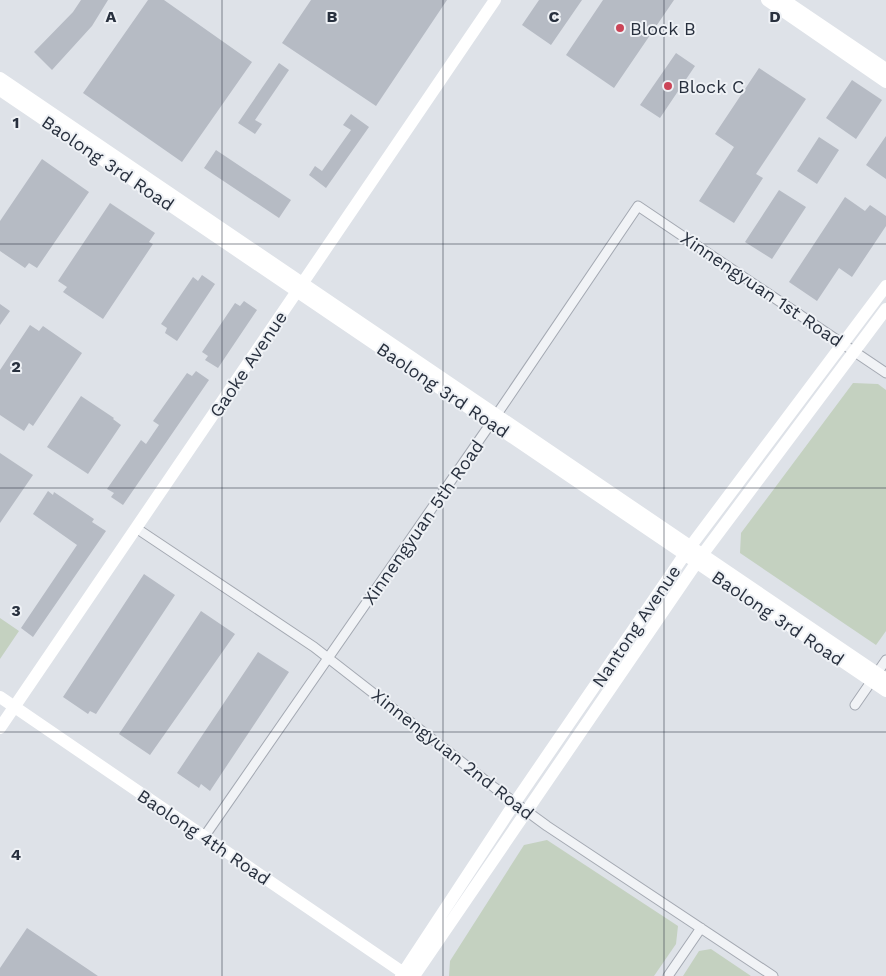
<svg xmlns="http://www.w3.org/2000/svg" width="886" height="976" viewBox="0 0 886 976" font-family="'Work Sans',sans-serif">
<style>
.green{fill:#c4d1c0}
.building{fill:#b6bbc4}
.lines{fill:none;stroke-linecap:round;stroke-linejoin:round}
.street-casing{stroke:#a4a9b2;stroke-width:11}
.street{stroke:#f1f3f6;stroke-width:9}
.secondary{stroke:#fff;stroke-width:12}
.grid{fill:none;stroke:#28303e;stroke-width:1;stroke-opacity:0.55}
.poi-dot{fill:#cb4558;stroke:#eef1f5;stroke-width:2}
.labels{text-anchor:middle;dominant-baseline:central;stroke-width:4;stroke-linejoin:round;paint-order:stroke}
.poi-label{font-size:18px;fill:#28303e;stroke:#eef1f5;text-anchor:start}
.street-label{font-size:18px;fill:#28303e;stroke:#eef1f5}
.grid-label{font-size:16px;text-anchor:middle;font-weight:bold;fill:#28303e;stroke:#eef1f5;stroke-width:4;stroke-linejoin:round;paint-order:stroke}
</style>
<rect width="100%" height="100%" fill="#dee2e8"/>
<path class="green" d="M853 383 878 384 886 390V631L876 645 740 553 741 533Z
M0 618 19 631 0 659Z
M547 840 678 926 676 944 654 976H449L450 961 524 845Z
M711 949 751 976H683L699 951Z"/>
<path class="building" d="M81 0H108L92 26 52 70 34 52 73 12Z
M148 0H164L252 62 182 162 83 93Z
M311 0H447L376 106 282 43Z
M539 0H582L551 45 522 25Z
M603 0H674L614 88 566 55Z
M676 53 695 66 660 118 640 105Z
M279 63 289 70 255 120 262 124 255 134 238 123Z
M759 68 806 99 756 174 763 178 734 223 699 201 734 147 715 134Z
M852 80 882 100 856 139 826 118Z
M351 114 369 127 326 188 309 175 315 166 322 171 351 130 343 125Z
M886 136V179L866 165Z
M819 137 839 150 817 184 797 171Z
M216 150 291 200 279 218 204 168Z
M42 159 89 192 37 268 29 263 25 268 0 251V221Z
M779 190 806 207 772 259 745 242Z
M845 197 865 211 870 205 886 216V226L852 277 839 268 817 301 789 282Z
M110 203 155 233 149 242 153 244 103 319 63 292 67 287 58 281Z
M202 275 215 284 177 341 165 333 167 328 161 324 193 277 198 281Z
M244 301 257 310 218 368 205 360 208 356 202 352 235 303 240 306Z
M0 304 10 311 0 325Z
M30 325 39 331 43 326 82 353 33 426 29 423 24 431 0 415V370Z
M196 371 209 380 123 505 111 497 114 493 107 489 141 440 146 444 159 425 153 421 187 373 192 376Z
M81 396 114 418 113 419 121 425 88 474 47 447Z
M0 453 33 475 0 523Z
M48 491 53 495 54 492 94 519 92 522 106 531 33 637 21 628 77 545 33 514Z
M144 574 175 595 96 714 90 711 88 714 63 697Z
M201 611 235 634 150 755 119 734Z
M258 652 289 672 210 791 201 784 199 788 177 773Z
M27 928 98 976H0V968Z"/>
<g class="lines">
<g class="street-casing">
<path id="street" d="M136 528 314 647 495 788 547 826 773 976
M855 705 886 660
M204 837 491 423 638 206 886 373
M668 976 701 928"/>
</g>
<use href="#street" class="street"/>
<path class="secondary" d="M767 0 886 82
M784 0 886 69
M0 78 886 679
M0 90 886 691
M0 697 408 976
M0 728 495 0
M401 976 516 801 687 551 886 286
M414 976 699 559 886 309"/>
</g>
<path class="grid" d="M222 0V976M443 0V976M664 0V976M0 244H886M0 488H886M0 732H886"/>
<g class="poi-dot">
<circle cx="620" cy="28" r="5"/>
<circle cx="668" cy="86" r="5"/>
</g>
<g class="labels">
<g class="poi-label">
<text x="630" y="28">Block B</text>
<text x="678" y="86">Block C</text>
</g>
<g class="street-label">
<text transform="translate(108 163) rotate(34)">Baolong 3rd Road</text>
<text transform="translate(762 289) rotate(34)">Xinnengyuan 1st Road</text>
<text transform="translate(248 364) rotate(-56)">Gaoke Avenue</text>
<text transform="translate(443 390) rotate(34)">Baolong 3rd Road</text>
<text transform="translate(423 522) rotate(-55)">Xinnengyuan 5th Road</text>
<text transform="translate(778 618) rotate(34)">Baolong 3rd Road</text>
<text transform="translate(636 626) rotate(-56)">Nantong Avenue</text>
<text transform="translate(453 754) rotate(38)">Xinnengyuan 2nd Road</text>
<text transform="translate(204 837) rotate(34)">Baolong 4th Road</text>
</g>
</g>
<g class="grid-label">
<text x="111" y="22">A</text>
<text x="332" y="22">B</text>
<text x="554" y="22">C</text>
<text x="775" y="22">D</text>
<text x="16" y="128">1</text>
<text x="16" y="372">2</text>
<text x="16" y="616">3</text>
<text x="16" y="860">4</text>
</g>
</svg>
